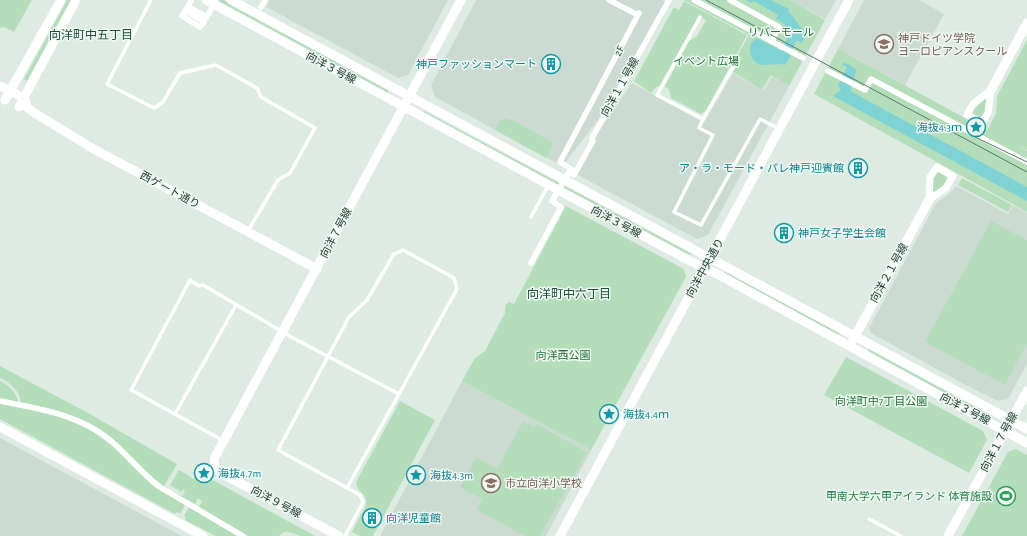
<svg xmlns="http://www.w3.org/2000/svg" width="1027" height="536" viewBox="0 0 1027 536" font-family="'Alegreya Sans','Noto Sans JP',sans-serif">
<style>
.built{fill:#ccdbd2}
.green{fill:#b4deba}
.water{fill:#80d3d5}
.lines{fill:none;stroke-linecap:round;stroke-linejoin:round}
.service{stroke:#fff;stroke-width:3.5}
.pedestrian{stroke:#fff;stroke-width:5.5}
.minor{stroke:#fff;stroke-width:7}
.tertiary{stroke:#fff;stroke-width:9}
.tram{stroke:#58786b;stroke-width:1}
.pedestrian-bridge{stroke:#fff;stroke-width:5.5}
.labels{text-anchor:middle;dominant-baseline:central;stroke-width:3;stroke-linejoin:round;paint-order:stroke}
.park-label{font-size:11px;fill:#25753a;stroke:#eef7f2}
.education-label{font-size:11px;fill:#785e54;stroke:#eef7f2;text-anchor:start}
.street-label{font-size:11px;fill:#1e3c30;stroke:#eef7f2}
.culture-label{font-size:11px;fill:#0d838f;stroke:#eef7f2;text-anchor:start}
.leisure-label{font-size:11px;fill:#27864d;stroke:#eef7f2;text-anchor:end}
.neighbourhood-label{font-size:12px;fill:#194f3b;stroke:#eef7f2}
</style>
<rect width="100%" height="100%" fill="#deebe3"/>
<path class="built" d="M270 0H448L408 75 398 78 266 7Z
M476 0H661L666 2 598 120 562 166 435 97 431 85Z
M791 0H836L825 19Z
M864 0H919L944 14 905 85 838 49Z
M733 73 763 91 772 76 789 86 708 235 697 239 576 174 602 127 632 83 704 123Z
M956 186 1008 214 1013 205 1027 213V364L1008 399 998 401 964 384 871 333 869 328 936 203 951 192Z
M462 381 591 450 546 536H380Z
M0 438 182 536H0Z"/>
<path class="green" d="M0 0H32L14 32 4 27 0 28Z
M67 0H71L27 81 24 79Z
M217 0H223L389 91 388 93Z
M684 0H791L825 20 789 86 771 75 762 90 733 72 741 58 737 56 749 35Z
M684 1 747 35 706 111 701 114 671 98 669 90 665 86 689 41 697 36 706 20 699 16 660 85 655 88 651 93 634 81 674 7 679 10Z
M1027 40V150L1017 145 1027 151V212L814 94 838 49 987 130 996 114 997 96Z
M986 98 987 99 986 111 980 118 972 113 973 110Z
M424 111 691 253 690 255 422 113Z
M504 118 510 119 551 141 552 147 546 158 495 130 501 120Z
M937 172H939L948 178 943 186 934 192 932 191 933 179Z
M962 178 1012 205 1008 212 958 185Z
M566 206 684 269 686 277 591 450 462 381 475 358 485 351 505 313C505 309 505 304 509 302L514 304Z
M991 221 1027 240V343L1005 385 925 342Z
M725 272 840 333 839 335 724 274Z
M869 349 992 416 991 418 868 352Z
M846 357 983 431 987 440 969 473 824 395Z
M0 366 88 413 177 464 164 486C143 471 130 455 112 438 86 416 54 409 21 403 20 391 11 383 0 378Z
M0 381C8 384 18 394 18 403L0 398Z
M400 401 435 420 373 536H360L352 532 366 505C369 494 356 492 356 482Z
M0 403C31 411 64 414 93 431 114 444 128 464 147 480 158 490 172 497 185 505L180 514 177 512 175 514 0 419Z
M523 421 534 427 536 424 587 452 540 536H525L477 510 482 499 460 487 476 457 497 469Z
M1016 449 1027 455V536H962L1008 452Z
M179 470 194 479 198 472 315 536C311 536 306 536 301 536 293 535 286 527 279 536H248L199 507 202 501 198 498 195 504 171 491 182 496 185 491 183 489 181 492 170 485Z
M189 507 237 536H216L185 520 186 517 184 516Z"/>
<path class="water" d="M746 0H771L789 9 788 12C796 18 799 28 808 33L802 43 797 40 789 55 791 56 785 65C773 61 760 71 752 58 750 55 750 52 750 48 750 43 753 41 757 38L781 51C789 36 794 28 776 19L778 15 754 1 751 3Z
M844 62 856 69V72L851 89 852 92 1027 187V201L833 96 841 90 838 85 847 67 842 65Z"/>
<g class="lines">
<path class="service" d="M151 0 107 84 154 108 163 102 180 73 216 65 257 88 261 97 315 128 290 173 278 180 248 231
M700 17 657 95 703 119 737 60
M703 119 699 128 713 135 674 212 701 225 760 119 779 129
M531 217 548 186
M614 410 625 416
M175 414 236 305
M224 441 131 390 190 280 199 286 203 285 293 338 399 394
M869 519 901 536
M345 536 363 502 360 495 278 450 349 317 367 300 394 254 403 250 454 278 457 289 347 488"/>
<path class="pedestrian" d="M609 0 638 15
M694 0 803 58
M730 0 779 27 772 41
M191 1 182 16 200 27 204 22 189 13 192 9 207 17
M261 7 265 0
M828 71 865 90 871 79 1027 162
M571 169 560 162 639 13
M574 175 593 141 592 138 669 0
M531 263 561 207 552 201
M0 401C40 409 79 414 111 441 128 455 141 472 158 486L243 536"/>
<path class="minor" d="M991 90 988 113 982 123 967 115 973 104Z
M937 167 953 176 946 188 929 200 930 177Z"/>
<path class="tertiary" d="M206 0 690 261 719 275 1027 443
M231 0 1027 429
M0 86 24 98 26 103
M991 90 1027 23
M5 100 61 0
M19 107 76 0
M27 107 33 112 92 148 317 269
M853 340 929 200
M0 427 203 536
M339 536 221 473C215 468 213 465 215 457L461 0
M560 536 849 0
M948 536 1027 391"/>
<path class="tram" d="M706 0 1027 172
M975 137 1027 162"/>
<path class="pedestrian-bridge" d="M207 17 216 0
M552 201 571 169"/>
</g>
<defs>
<g id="school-ring" transform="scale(1)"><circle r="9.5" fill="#eef7f2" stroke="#8d6e63" stroke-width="1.5"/><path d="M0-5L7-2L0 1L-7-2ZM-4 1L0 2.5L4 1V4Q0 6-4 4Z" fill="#8d6e63"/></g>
<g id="building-ring" transform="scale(1)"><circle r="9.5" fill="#eef7f2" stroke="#0f9aa8" stroke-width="1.5"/><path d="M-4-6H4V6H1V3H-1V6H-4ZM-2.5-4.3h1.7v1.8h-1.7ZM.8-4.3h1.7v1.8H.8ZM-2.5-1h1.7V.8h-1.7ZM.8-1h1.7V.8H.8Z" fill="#0f9aa8"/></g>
<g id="sight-ring" transform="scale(1)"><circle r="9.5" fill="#eef7f2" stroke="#0f9aa8" stroke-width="1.5"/><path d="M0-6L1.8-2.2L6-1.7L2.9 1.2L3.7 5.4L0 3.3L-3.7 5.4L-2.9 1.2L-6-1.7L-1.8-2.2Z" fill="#0f9aa8"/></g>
<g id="stadium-ring" transform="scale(1)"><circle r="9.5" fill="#eef7f2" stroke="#2e9e5b" stroke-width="1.5"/><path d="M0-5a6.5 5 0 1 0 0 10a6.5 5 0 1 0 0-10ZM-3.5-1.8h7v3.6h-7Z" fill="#2e9e5b"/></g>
</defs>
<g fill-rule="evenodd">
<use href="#school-ring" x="884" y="44"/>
<use href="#building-ring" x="551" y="64"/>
<use href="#sight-ring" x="976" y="127"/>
<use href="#building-ring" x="858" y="168"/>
<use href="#building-ring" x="784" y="233"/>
<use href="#sight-ring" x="609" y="414"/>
<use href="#sight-ring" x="204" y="473"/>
<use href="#sight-ring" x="416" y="475"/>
<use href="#school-ring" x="491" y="483"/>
<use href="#stadium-ring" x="1006" y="496"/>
<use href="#building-ring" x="372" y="518"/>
</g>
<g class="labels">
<g class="park-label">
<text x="781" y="32">リバーモール</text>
<text x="706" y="61">イベント広場</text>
<text x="563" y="355">向洋西公園</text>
<text x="881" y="401">向洋町中7丁目公園</text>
</g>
<g class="education-label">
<text x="898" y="38">神戸ドイツ学院<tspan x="898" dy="13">ヨーロピアンスクール</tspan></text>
<text x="505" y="483">市立向洋小学校</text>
</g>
<g class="street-label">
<text transform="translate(619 51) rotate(-62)">2F</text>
<text transform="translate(331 68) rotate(28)">向洋３号線</text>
<text transform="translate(620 87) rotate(-61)">向洋１１号線</text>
<text transform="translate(170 190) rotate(28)">西ゲート通り</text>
<text transform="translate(616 222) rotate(28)">向洋３号線</text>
<text transform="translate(336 233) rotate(-62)">向洋７号線</text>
<text transform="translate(705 268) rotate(-61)">向洋中央通り</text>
<text transform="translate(889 273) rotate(-61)">向洋２１号線</text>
<text transform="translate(965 409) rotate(28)">向洋３号線</text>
<text transform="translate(999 442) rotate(-62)">向洋１７号線</text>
<text transform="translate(276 502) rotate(28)">向洋９号線</text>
</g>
<g class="culture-label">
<text x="537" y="64" text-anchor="end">神戸ファッションマート</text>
<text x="962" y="127" text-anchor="end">海抜4.3ｍ</text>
<text x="844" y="168" text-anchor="end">ア・ラ・モード・パレ神戸迎賓館</text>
<text x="798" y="233">神戸女子学生会館</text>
<text x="623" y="414">海抜4.4ｍ</text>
<text x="218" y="473">海抜4.7m</text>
<text x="430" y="475">海抜4.3m</text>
<text x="386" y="518">向洋児童館</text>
</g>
<g class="leisure-label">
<text x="992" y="496">甲南大学六甲アイランド 体育施設</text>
</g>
<g class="neighbourhood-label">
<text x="91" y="35">向洋町中五丁目</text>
<text x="569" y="294">向洋町中六丁目</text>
</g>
</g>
</svg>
